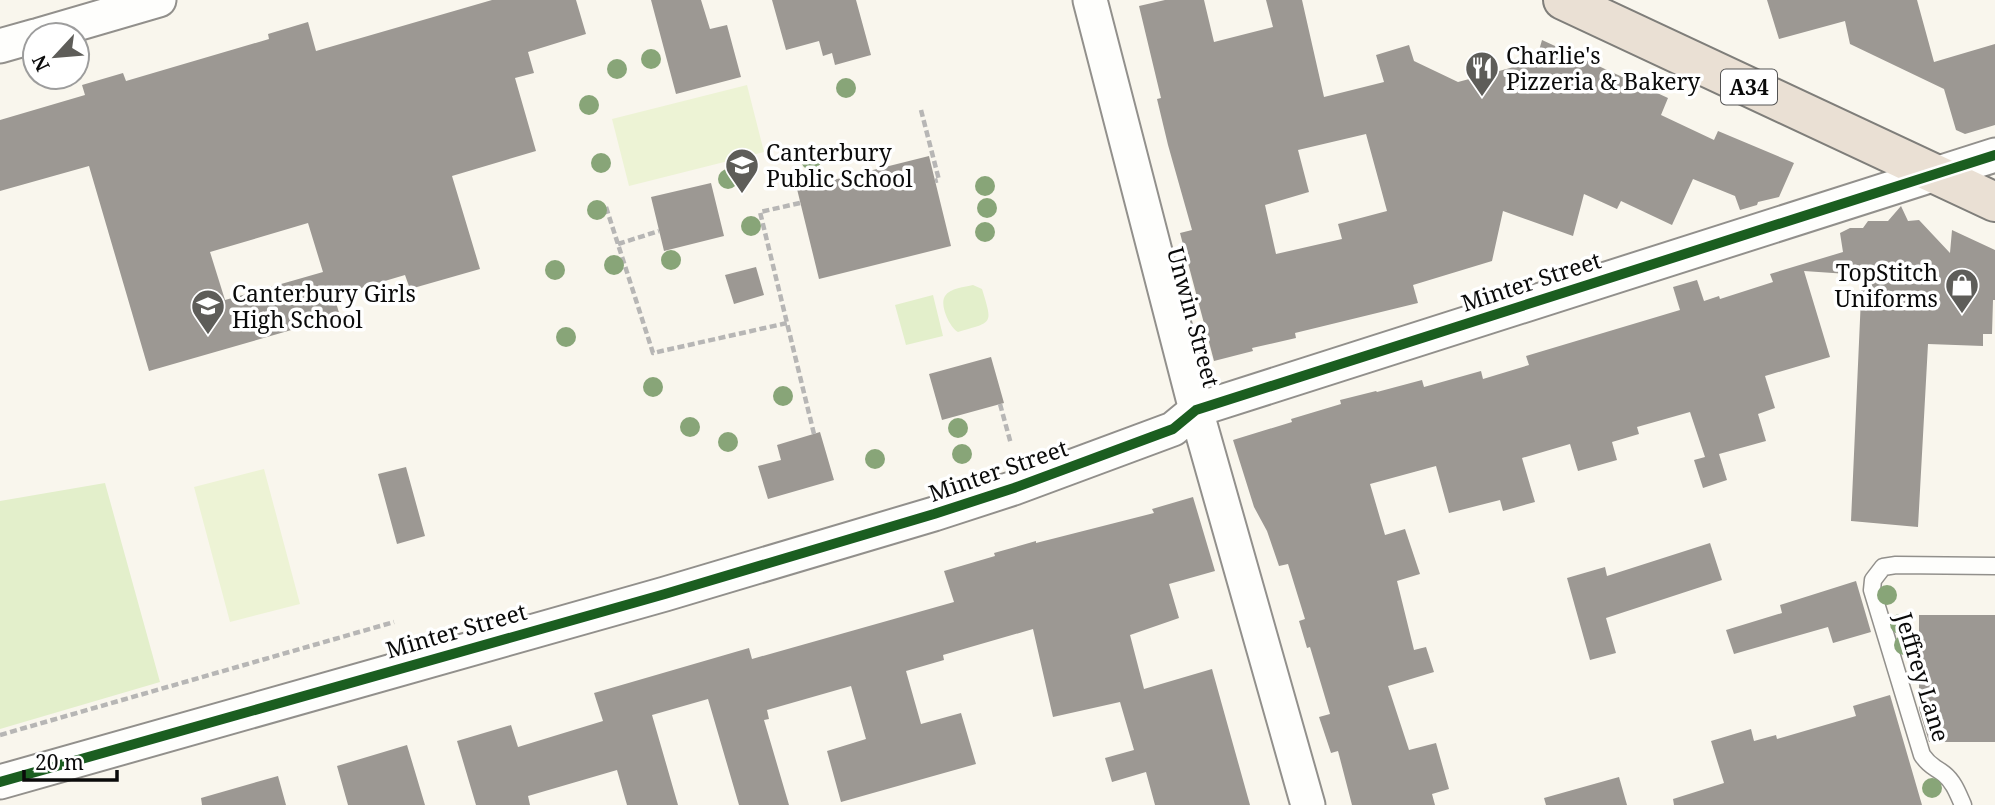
<svg xmlns="http://www.w3.org/2000/svg" width="1995" height="805" viewBox="0 0 1995 805" font-family="'Noto Serif',serif">
<style>
.green{fill:#e3efcb}
.pitch{fill:#edf3d5}
.building{fill:#9c9893;fill-rule:evenodd}
.lines{fill:none;stroke-linecap:round;stroke-linejoin:round}
.service-casing{stroke:#92908c;stroke-width:19}
.minor-casing{stroke:#92908c;stroke-width:37}
.trunk-casing{stroke:#7f7e7a;stroke-width:42}
.path{stroke:#b7b6b5;stroke-width:4.5;stroke-dasharray:7 3.5;stroke-linecap:butt}
.service{stroke:#fefefc;stroke-width:16}
.minor{stroke:#fefefc;stroke-width:33}
.trunk{stroke:#eae0d4;stroke-width:38}
.cycleway-casing{stroke:#fff;stroke-width:15}
.cycleway{stroke:#1b5e20;stroke-width:10}
.tree{fill:#88a578}
.labels{text-anchor:middle;dominant-baseline:central;stroke-width:7;stroke-linejoin:round;paint-order:stroke}
.shield{fill:#fff;stroke:#545454;stroke-width:2}
.shield-label{font-size:21px;font-weight:bold;fill:#0a0a0a}
.poi-label{font-size:23px;fill:#0a0a0a;stroke:#fff;text-anchor:start}
.street-label{font-size:23px;fill:#0a0a0a;stroke:#fff}
</style>
<rect width="100%" height="100%" fill="#f9f6ed"/>
<path class="green" d="M973 285 982 289C993 325 993 322 958 332 950 328 939 305 945 296 950 288 965 287 973 285Z
M933 295 943 336 906 345 895 305Z
M105 483 160 682 0 729V501Z"/>
<path class="pitch" d="M747 85 764 152 629 186 612 119Z
M264 469 300 604 230 622 194 487Z"/>
<path class="building" d="M492 0H576L586 34 528 52 534 73 515 78 536 151 452 176 480 269 410 289 405 275 334 296 340 316 149 371 89 166 0 191V120L85 95 82 85 123 73 126 81 269 39 268 34 308 22 316 51ZM308 223 323 272 225 300 210 252Z
M651 0H701L710 29 727 25 741 77 676 94Z
M772 0H856L871 55 835 65 832 53 823 56 819 41 786 50Z
M1165 0H1204L1214 42 1273 27 1266 0H1302L1324 97 1384 82 1376 55 1409 45 1414 61 1458 82 1536 61 1542 40 1668 98 1661 115 1714 140 1718 131 1794 163 1779 197 1758 202 1757 205 1740 210 1735 196 1693 179 1672 225 1621 201 1617 209 1584 194 1573 236 1503 211 1492 261 1413 285 1418 303 1295 333 1296 338 1252 348 1253 351 1214 361 1180 233 1192 230 1168 145 1157 99 1161 98 1139 6ZM1366 134 1387 211 1338 224 1342 239 1276 254 1265 205 1309 192 1298 150Z
M1767 0H1917L1934 62 1995 44V125L1965 134 1956 130 1944 89 1850 44 1845 21 1779 39Z
M929 156 951 246 819 279 797 189Z
M711 183 724 236 664 251 651 197Z
M1901 206 1908 221 1919 220 1950 253 1952 230 1995 250V300H1993L1992 334H1983V346L1928 344 1918 527 1851 521 1862 275 1804 271 1830 357 1765 376 1775 408 1758 414 1766 441 1719 454 1727 480 1703 488 1694 460 1705 457 1690 412 1637 427 1639 434 1612 442 1617 460 1578 471 1570 444 1522 458 1535 502 1503 511 1500 500 1449 513 1436 466 1370 484 1385 535 1405 529 1420 574 1397 581 1414 650 1426 647 1434 672 1388 686 1409 750 1436 743 1449 789 1432 794 1435 805H1352L1338 751 1331 753 1319 717 1330 714 1310 647 1307 648 1299 621 1305 619 1288 564 1279 566 1267 531 1254 507 1233 440 1292 422 1291 419 1341 404 1340 400 1376 391 1377 392 1422 380 1424 387 1481 371 1483 379 1529 365 1526 356 1680 310 1673 287 1697 280 1704 301 1719 296 1720 299 1773 282 1770 274 1843 252 1840 233 1850 228H1863L1868 221H1888Z
M756 267 764 295 734 304 725 275Z
M991 357 1004 403 942 420 929 374Z
M820 432 834 480 768 499 758 466 781 460 777 445Z
M406 467 425 536 397 544 378 474Z
M1193 497 1215 571 1169 584 1179 618 1130 635 1144 689 1212 669 1250 805H1155L1146 772 1112 782 1105 758 1134 750 1120 702 1053 717 1033 629 943 655 944 660 906 671 921 724 961 713 976 764 841 802 827 751 866 739 851 686 767 710 769 719 764 720 789 805H739L708 699 652 715 678 805H627L617 770 528 796 530 805H476L457 741 511 725 518 747 603 721 594 693 749 648 752 659 954 602 944 571 995 556 994 553 1036 541V543L1154 513 1152 509Z
M1710 543 1722 580 1606 618 1616 653 1590 660 1567 578 1605 567 1607 576Z
M1856 581 1871 632 1833 643 1828 627 1734 654 1726 630 1782 613 1780 605Z
M1919 615H1995V742H1929L1919 709Z
M1890 695 1922 805H1674L1673 799 1724 783 1711 741 1751 729 1754 741 1776 735 1777 739 1856 716 1853 706Z
M407 745 425 805H348L337 766Z
M278 776 286 805H202L201 798Z
M1619 777 1627 805H1546L1544 798Z"/>
<g class="lines">
<g class="service-casing">
<path id="service" d="M1963 805C1958 794 1954 782 1944 774 1934 766 1930 767 1922 755L1872 590 1873 580 1883 567 1896 565 1995 566"/>
</g>
<g class="minor-casing">
<path id="minor" d="M1090 0 1196 410 1308 805
M39 35 159 0
M0 46 35 36
M0 782 665 594 934 514 1014 488 1173 429 1196 410 1995 155"/>
</g>
<g class="trunk-casing">
<path id="trunk" d="M1563 0 1995 202"/>
</g>
<path class="path" d="M921 110 939 180 935 181
M800 203 760 212 814 434
M606 207 653 353 787 323
M618 244 659 231
M1000 404 1011 444
M0 735 394 622"/>
<use href="#service" class="service"/>
<use href="#minor" class="minor"/>
<use href="#trunk" class="trunk"/>
<g class="cycleway-casing">
<path id="cycleway" d="M0 782 665 594 934 514 1014 488 1173 429 1196 410 1995 155"/>
</g>
<use href="#cycleway" class="cycleway"/>
</g>
<g class="tree">
<circle cx="651" cy="59" r="10"/>
<circle cx="617" cy="69" r="10"/>
<circle cx="846" cy="88" r="10"/>
<circle cx="589" cy="105" r="10"/>
<circle cx="811" cy="160" r="10"/>
<circle cx="601" cy="163" r="10"/>
<circle cx="728" cy="179" r="10"/>
<circle cx="985" cy="186" r="10"/>
<circle cx="987" cy="208" r="10"/>
<circle cx="597" cy="210" r="10"/>
<circle cx="751" cy="226" r="10"/>
<circle cx="985" cy="232" r="10"/>
<circle cx="671" cy="260" r="10"/>
<circle cx="614" cy="265" r="10"/>
<circle cx="555" cy="270" r="10"/>
<circle cx="566" cy="337" r="10"/>
<circle cx="653" cy="387" r="10"/>
<circle cx="783" cy="396" r="10"/>
<circle cx="690" cy="427" r="10"/>
<circle cx="958" cy="428" r="10"/>
<circle cx="728" cy="442" r="10"/>
<circle cx="962" cy="454" r="10"/>
<circle cx="875" cy="459" r="10"/>
<circle cx="1887" cy="595" r="10"/>
<circle cx="1900" cy="624" r="10"/>
<circle cx="1904" cy="645" r="10"/>
<circle cx="1932" cy="788" r="10"/>
</g>
<defs>
<g id="restaurant-pin" transform="scale(1.75)"><path d="M0 17L-7.5 6A9.5 9.5 0 1 1 7.5 6Z" fill="#5e5d59" stroke="#fff"/><path d="M-5-6h1v4h1v-4h1v4h1v-4h1v5L-1.5 .5V6h-2V.5L-5-1ZM5-6V6H3V1.5H1.5Q1.5-4 5-6Z" fill="#fff"/></g>
<g id="school-pin" transform="scale(1.75)"><path d="M0 17L-7.5 6A9.5 9.5 0 1 1 7.5 6Z" fill="#5e5d59" stroke="#fff"/><path d="M0-5L7-2L0 1L-7-2ZM-4 1L0 2.5L4 1V4Q0 6-4 4Z" fill="#fff"/></g>
<g id="shop-pin" transform="scale(1.75)"><path d="M0 17L-7.5 6A9.5 9.5 0 1 1 7.5 6Z" fill="#5e5d59" stroke="#fff"/><path d="M-5-2.5h2.3a2.7 3.5 0 0 1 5.4 0H5L5.5 6h-11ZM-1.5-2.5h3a1.5 2.3 0 0 0-3 0Z" fill="#fff"/></g>
</defs>
<g fill-rule="evenodd">
<use href="#restaurant-pin" x="1482" y="68"/>
<use href="#school-pin" x="742" y="165"/>
<use href="#shop-pin" x="1962" y="285"/>
<use href="#school-pin" x="208" y="306"/>
</g>
<g class="labels">
<rect class="shield" x="1721" y="69.5" width="56" height="35" rx="5"/>
<g class="shield-label">
<text x="1749" y="87">A34</text>
</g>
<g class="poi-label">
<text x="1506" y="55">Charlie's<tspan x="1506" dy="26">Pizzeria &amp; Bakery</tspan></text>
<text x="766" y="152">Canterbury<tspan x="766" dy="26">Public School</tspan></text>
<text x="1938" y="272" text-anchor="end">TopStitch<tspan x="1938" dy="26">Uniforms</tspan></text>
<text x="232" y="293">Canterbury Girls<tspan x="232" dy="26">High School</tspan></text>
</g>
<g class="street-label">
<text transform="translate(1531 281) rotate(-18)">Minter Street</text>
<text transform="translate(1194 317) rotate(75)">Unwin Street</text>
<text transform="translate(998 470) rotate(-19)">Minter Street</text>
<text transform="translate(456 630) rotate(-16)">Minter Street</text>
<text transform="translate(1923 677) rotate(73)">Jeffrey Lane</text>
</g>
</g>
<g transform="translate(56 56) rotate(244)"><circle r="33" fill="#ffffff" stroke="#9d9d9d" stroke-width="2"/>
<path d="M0-5L12 26L0 18L-12 26Z" fill="#5e5d59"/>
<text y="-10" font-size="19" font-weight="bold" text-anchor="middle" fill="#0a0a0a">N</text>
</g>
<path d="M24 770v10h93v-10" fill="none" stroke="#0a0a0a" stroke-width="3.5"/>
<text x="35" y="770" font-size="21" fill="#0a0a0a" stroke="#ffffff" stroke-width="5" paint-order="stroke">20 m</text>
</svg>
